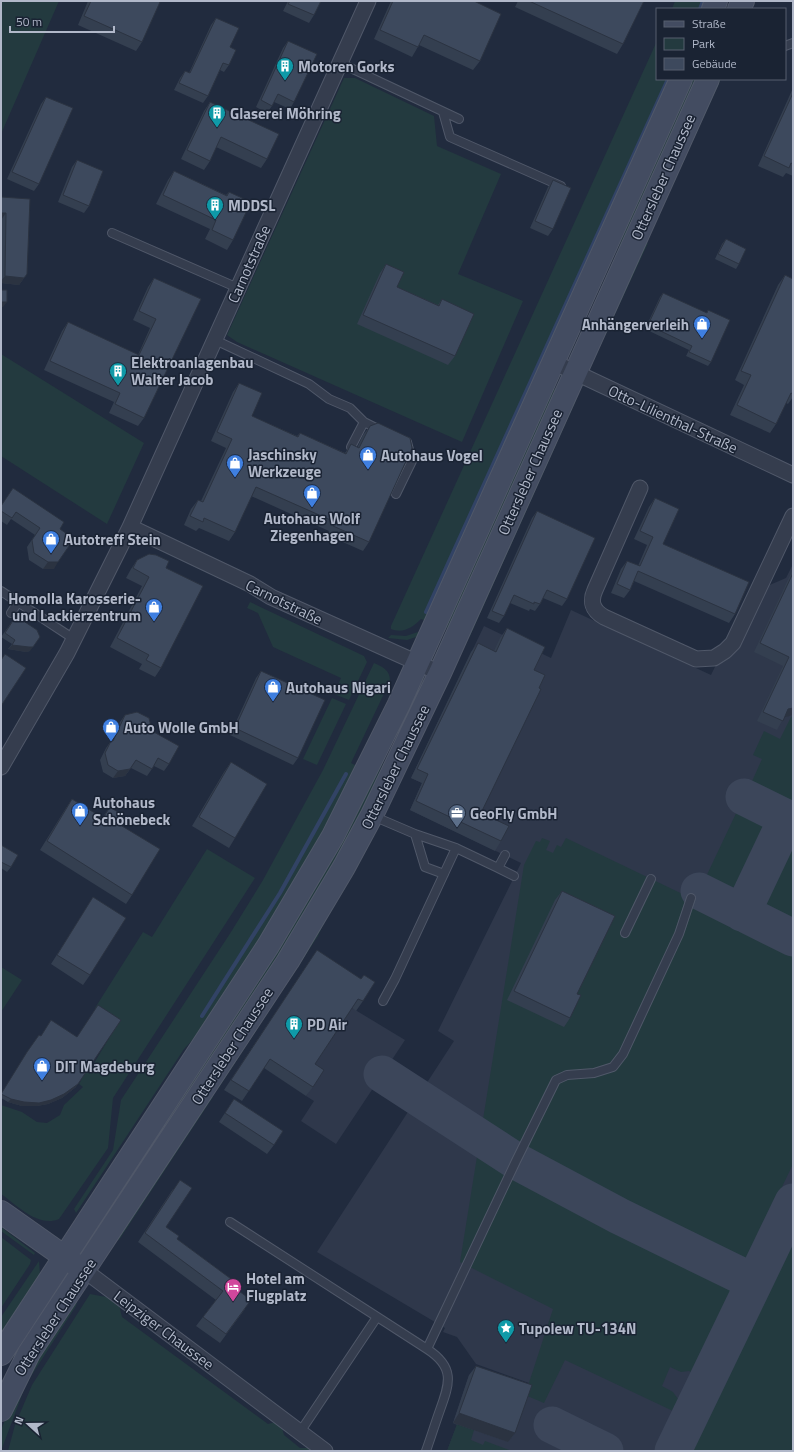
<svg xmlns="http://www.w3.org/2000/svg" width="794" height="1452" viewBox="0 0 794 1452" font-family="'Titillium Web',sans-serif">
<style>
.airport{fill:#2f384b}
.green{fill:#233a3f}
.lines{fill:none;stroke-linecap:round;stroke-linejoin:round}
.stream{stroke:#324365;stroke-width:4}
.taxiway{stroke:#3c465a;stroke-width:37}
.lane-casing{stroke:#505869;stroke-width:10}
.street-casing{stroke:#505869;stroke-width:17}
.secondary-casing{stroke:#505869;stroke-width:24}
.lane{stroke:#353d4e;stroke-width:8}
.street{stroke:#353d4e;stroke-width:15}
.secondary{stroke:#434c61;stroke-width:22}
.wall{fill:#343f50}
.shaded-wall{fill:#2b3341}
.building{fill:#3d495d;stroke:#2b3341}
.labels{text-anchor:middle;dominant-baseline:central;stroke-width:3;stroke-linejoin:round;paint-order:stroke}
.poi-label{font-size:15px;font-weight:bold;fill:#b1b8c9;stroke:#1a2333;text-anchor:start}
.street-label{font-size:15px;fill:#b1b8c9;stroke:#1a2333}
</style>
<rect width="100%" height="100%" fill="#212b3e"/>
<path class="airport" d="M793 564V1451H447L457 1425 453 1423 469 1375 525 1394 529 1383 476 1364 457 1337 443 1332 445 1328 317 1252 454 1041 438 1031 521 863 410 810 422 783 411 778 484 626 551 658 571 610 711 675 751 593 786 578Z
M352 1008 405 1040 336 1144 301 1121 314 1101 306 1096 317 1079 308 1073Z"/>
<path class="green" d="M1 1H59L1 134Z
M675 1H708L705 9H672Z
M657 41V79H673L429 622 421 619C413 627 403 634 391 629V626Z
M344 78H355L434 116 437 146 501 174 458 274 523 301 462 442 237 342 227 335Z
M689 79H700L579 342 614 261 637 197Z
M715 79H721L658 217V205Z
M648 243 597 353V345L642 245Z
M1 354 144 443 107 524 1 456Z
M558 386 451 630 442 626 550 392Z
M577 398 470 636 465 634 572 403Z
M250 602 364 656 367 662 349 700 334 694 341 678 273 647 258 613 247 608Z
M418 632 421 633 416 637 407 640 388 638 391 635 406 636Z
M374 663C383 667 390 670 390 681L351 763 361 768 324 837 212 1019 184 1049 76 1213 74 1209 113 1150 121 1100 231 932 263 880 323 770Z
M332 698 346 704 317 765 303 759Z
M793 716V809L749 788 762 759 753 755 764 731 780 739 791 717Z
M390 746 359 820 316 901 133 1177 155 1134Z
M739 807 793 833V1164L693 1373 689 1371 681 1372 670 1367 662 1386 673 1392 678 1399 673 1411 565 1360 544 1403 525 1395 553 1309 460 1262 524 865 536 841 540 842 542 838 550 841 546 850 553 853 557 845 561 847 566 838 695 900Z
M207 849 255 878 113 1098 108 1148 59 1219C38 1228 17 1205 1 1194V1105L22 1112 37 1122 47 1123 60 1115 64 1105 83 1087 79 1084 82 1079 79 1077 85 1068 90 1070 118 1023 95 1008 143 932 152 937Z
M340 887 345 889 332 905 318 936 218 1089 216 1088Z
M1 967 22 980 1 1012Z
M209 1094 213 1097 119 1240H116Z
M1 1227 35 1253 34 1255 1 1231Z
M1 1237 31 1260 30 1264 1 1308Z
M793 1238V1451H691Z
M39 1261 40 1275 1 1339V1317Z
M90 1294 106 1297 119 1305 122 1317 268 1424 275 1422 282 1428 284 1435 300 1448H308L313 1451H8L15 1425 32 1385Z
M78 1297 76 1306 26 1384 1 1451V1430L18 1388Z
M457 1424 474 1430 471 1440 483 1445 485 1441 512 1451H447Z"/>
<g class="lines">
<path class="stream" d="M700 9 703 1
M426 612 668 79
M202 1016 280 893 346 774"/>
<path class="taxiway" d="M744 797 793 821
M699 891 793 938
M742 913 787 818
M382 1074 516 1161 619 1216 754 1282
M552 1425 605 1451
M673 1451 793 1202"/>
<g class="lane-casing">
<path id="lane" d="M785 46 793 43
M340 63 459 119
M443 112 450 137 561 186
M112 233 238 288
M215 340 309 384 329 399 350 408 364 422
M351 447 364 422 380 430
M396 494 412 461 407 442
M1 591 74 639
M11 613 18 602
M373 816 415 834 456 848 498 868 505 855
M415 834 425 867 444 874
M498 868 514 876
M625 933 651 879
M383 1001 395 979 456 848
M230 1222 427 1349C455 1367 450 1383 440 1410 435 1424 431 1437 426 1451
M427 1349 516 1161 556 1080 567 1075 594 1073 613 1067 623 1054 679 934 691 898
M300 1432 377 1317"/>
</g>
<g class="street-casing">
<path id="street" d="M553 362 793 475
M640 488 595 590C590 601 592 610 604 617L696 659 714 658 725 651 733 643 793 516
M130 527 250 584 271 597 440 673
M1 767 67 653 130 527 368 1
M84 1270 325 1451"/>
</g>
<g class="secondary-casing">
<path id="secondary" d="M713 9 716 1
M739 9 743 1
M1 1212 76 1265
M1 1354 268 946 333 836 399 704 681 79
M1 1410 29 1353 288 961 344 867 372 815 440 673 708 79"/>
</g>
<use href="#lane" class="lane"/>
<use href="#street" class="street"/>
<use href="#secondary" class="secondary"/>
</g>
<path class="wall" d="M88 1H158L142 42 136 51 78 25Z
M288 1H321L314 15 309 23 283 11Z
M391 1H474L480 61 473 70 419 45 412 57 374 39Z
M518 1H644L623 44 617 54 515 7Z
M216 18 230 47 229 65 224 72 220 70 208 96 203 103 174 90 180 78 185 71 189 73 211 25Z
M288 41 294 102 290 109 274 102 272 106 267 113 256 107 283 48Z
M793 88V176L786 173 783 177 758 166Z
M46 97 39 184 34 191 7 179 41 104Z
M210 102 267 159 261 168 216 147 210 161 204 170 181 159 204 111Z
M77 160 89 206 84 213 58 202 72 167Z
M174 171 226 195 229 192 233 240 227 250 205 239 210 229 156 204 168 180Z
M553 180V229L548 236 530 228 548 187Z
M1 197 27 274 19 285 1 283Z
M726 239 739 264 736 269 715 259 722 244Z
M386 264 397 287 438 305 442 299 455 356 448 365 357 324 380 273Z
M785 275 793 397 788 404 786 403 776 424 770 433 730 415 744 385 735 380 778 285Z
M154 278 201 299 144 418 138 426 109 413 114 402 44 370 62 331 68 322 138 355 150 328 133 320 148 287Z
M663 293 706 313 708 310 711 362 708 366 686 356 689 350 645 329 660 297Z
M239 383 252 416 297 436 300 433 345 453 351 444 357 448 363 435 370 426 369 542 363 551 327 535 329 531 251 496 235 532 229 541 199 528 196 531 184 525 191 509 198 500 201 501 226 448 211 441 233 392Z
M655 498 663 544 735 614 729 623 634 581 630 590 624 598 611 593 621 569 627 561 638 566 647 545 634 539 649 507Z
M1 506 60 529 54 569H43L29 560 27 547 35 535 11 519 7 525 1 521Z
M537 511 567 599 562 606 543 598 540 604 535 611 530 609 529 611 510 603 504 616 499 623 487 618 532 518Z
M137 560 166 568 161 668 155 677 139 669 142 664 110 647 142 586 126 578 131 569Z
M793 569V715L784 717 777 730 757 721 783 666 754 652Z
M16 616 30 651 26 652 8 649 12 644 1 637Z
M507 628 534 670 481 813 501 841 495 851 410 810 422 783 411 778 471 652 478 643 494 651 500 638Z
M261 671 298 758 293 765 230 735 256 678Z
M125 715 152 731 169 764 164 771 154 766 147 776 131 768 125 776 113 778 103 772 100 760 106 748 111 741 120 722Z
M231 762 235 838 229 848 192 826 224 772Z
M72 799 102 818 110 807 122 826 132 895 126 904 40 850 66 808Z
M1 845 11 867 7 872 1 868Z
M562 891 577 994 570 1018 564 1027 507 1000 555 900Z
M93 897 90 975 83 985 51 964 87 907Z
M311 959 363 1001 356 1011 352 1008 315 1064 313 1087 306 1096 264 1068 242 1101 224 1090Z
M76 1087 62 1098 48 1104 37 1106H22L8 1102 1 1098V1093Z
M234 1099 274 1145 267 1154 219 1122Z
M173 1189 166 1227 177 1239 242 1287 239 1291 245 1309 220 1343 196 1326 216 1300 138 1242Z
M476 1366 515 1433 508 1442 453 1423 469 1375Z"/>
<path class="shaded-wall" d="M1 213H6L1 220Z
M5 276 24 278 19 285 1 283V281Z
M1 302H7L3 307H1Z
M48 562H58L54 569H43Z
M12 645 33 647 30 651 26 652 8 649Z
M793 708V715L782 718 788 709Z
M130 769 125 776 113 778 118 771Z
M78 1084 76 1087 62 1098 48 1104 37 1106H22L8 1102 11 1099Z
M459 1413 515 1433 508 1442 453 1423Z"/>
<path class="building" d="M91 1H158L160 2 142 42 84 16Z
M290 1H321L314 15 288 4Z
M393 1H474L501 14 480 61 424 35 418 47 380 30Z
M529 1H644L623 44Z
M216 18 239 28 230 47 236 50 229 65 223 63 208 96 179 83 185 71 190 73Z
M288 41 317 54 294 102 278 94 272 106 261 100Z
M793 93V164L791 163 789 168 764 156Z
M46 97 73 108 39 184 12 172Z
M210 102 279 134 267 159 221 137 210 161 187 150Z
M77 160 103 171 89 206 63 195Z
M174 171 227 196 229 192 251 202 233 240 212 230 216 220 163 195Z
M553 180 571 188 553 229 535 221Z
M1 197 30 199 27 274 24 278 5 276 6 213H1Z
M726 239 746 249 739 264 718 254Z
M386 264 404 272 397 287 439 306 442 299 474 314 455 356 363 315Z
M785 275 793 279V394L791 393 776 424 737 405 751 375 741 371Z
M154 278 201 299 144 418 115 404 120 393 50 361 68 322 139 355 156 319 139 311Z
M1 290H7V302H1Z
M663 293 707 313 708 310 730 320 711 362 689 352 692 346 648 325Z
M239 383 262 393 252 416 298 437 300 433 346 454 351 444 359 448 370 426 378 423 410 438 412 448 369 542 333 526 335 522 256 487 235 532 204 518 203 522 190 516 198 500 203 502 232 439 217 432Z
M13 488 64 522 60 529 67 534 69 546 58 562H48L34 553 32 540 40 528 16 512 12 518 1 511V506Z
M655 498 679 509 663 544 749 582 735 614 638 571 630 590 617 584 627 561 640 566 653 537 640 531Z
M537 511 595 538 567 599 547 590 540 604 534 602V604L514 595 504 616 492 611Z
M149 554 156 555 169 561 166 568 203 586 161 668 146 660 149 655 117 638 149 577 133 568 137 560Z
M793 573V708L788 709 783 721 763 712 789 657 760 643Z
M16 616 37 630 40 637 33 647H29L12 645 15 640 5 633Z
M507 628 545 647 534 670 545 675 539 688 541 689 481 813 509 826 501 841 416 801 428 774 417 769 478 643 496 652Z
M5 654 26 668 1 706V660Z
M261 671 325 700 298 758 235 728Z
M137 712 149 718 152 731 179 746 169 764 158 758 152 769 136 760 130 769 118 771 108 765 105 753 111 741H113L125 715Z
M231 762 267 784 235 838 199 817Z
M72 799 103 818 110 807 127 818 122 826 160 849 132 895 47 841Z
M1 845 18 855 11 867 1 862Z
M562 891 615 916 577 994 581 995 570 1018 514 991Z
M93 897 126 918 90 975 57 955Z
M317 950 361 979 364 975 375 982 363 1001 358 999 315 1064 324 1070 313 1087 270 1059 249 1091 231 1080Z
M98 1005 121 1020 78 1084 64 1094 51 1100 39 1103 24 1102 11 1099 1 1094 27 1052 39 1035 41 1036 51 1020 77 1037Z
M234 1099 283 1131 274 1145 225 1113Z
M180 1180 192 1188 166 1227 179 1236 177 1239 242 1287 239 1291 251 1300 226 1334 203 1317 223 1291 145 1233Z
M476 1366 532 1385 515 1433 459 1413Z"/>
<defs>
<g id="building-pin" transform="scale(0.9)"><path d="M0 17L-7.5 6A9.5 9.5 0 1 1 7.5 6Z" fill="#0f9aa8" stroke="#1a2333"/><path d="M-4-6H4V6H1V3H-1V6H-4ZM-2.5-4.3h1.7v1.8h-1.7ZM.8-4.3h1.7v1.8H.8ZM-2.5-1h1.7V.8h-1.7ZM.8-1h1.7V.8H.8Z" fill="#fff"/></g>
<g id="shop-pin" transform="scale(0.9)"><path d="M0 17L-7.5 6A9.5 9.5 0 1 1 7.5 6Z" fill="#3f7fe0" stroke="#1a2333"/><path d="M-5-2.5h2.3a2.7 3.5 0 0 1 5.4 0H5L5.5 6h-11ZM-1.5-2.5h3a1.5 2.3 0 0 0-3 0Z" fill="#fff"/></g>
<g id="office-pin" transform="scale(0.9)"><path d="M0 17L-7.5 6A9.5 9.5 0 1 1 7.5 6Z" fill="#5c6f8a" stroke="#1a2333"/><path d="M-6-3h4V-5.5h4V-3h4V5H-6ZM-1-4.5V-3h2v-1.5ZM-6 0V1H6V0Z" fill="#fff"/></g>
<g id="hotel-pin" transform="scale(0.9)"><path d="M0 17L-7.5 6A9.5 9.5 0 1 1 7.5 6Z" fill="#d1479c" stroke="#1a2333"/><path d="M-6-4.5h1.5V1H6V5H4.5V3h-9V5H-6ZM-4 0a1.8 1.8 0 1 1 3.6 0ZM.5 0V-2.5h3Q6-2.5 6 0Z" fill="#fff"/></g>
<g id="sight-pin" transform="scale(0.9)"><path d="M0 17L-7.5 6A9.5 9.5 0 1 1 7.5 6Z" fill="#0f9aa8" stroke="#1a2333"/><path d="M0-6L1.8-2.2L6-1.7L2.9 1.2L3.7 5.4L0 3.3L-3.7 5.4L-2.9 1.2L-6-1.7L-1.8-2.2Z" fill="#fff"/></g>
</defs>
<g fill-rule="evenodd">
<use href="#building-pin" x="285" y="66"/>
<use href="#building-pin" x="217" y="113"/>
<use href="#building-pin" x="215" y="205"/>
<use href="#shop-pin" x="702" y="324"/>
<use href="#building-pin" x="118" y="371"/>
<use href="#shop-pin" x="368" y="455"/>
<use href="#shop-pin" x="235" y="463"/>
<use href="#shop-pin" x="312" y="493"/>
<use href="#shop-pin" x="51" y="539"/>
<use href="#shop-pin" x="154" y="607"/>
<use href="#shop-pin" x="273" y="687"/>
<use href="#shop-pin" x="111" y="727"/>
<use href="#shop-pin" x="80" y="811"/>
<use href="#office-pin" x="457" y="813"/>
<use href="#building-pin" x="294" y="1024"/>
<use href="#shop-pin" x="42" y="1066"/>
<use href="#hotel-pin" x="233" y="1287"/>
<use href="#sight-pin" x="506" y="1328"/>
</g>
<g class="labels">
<g class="poi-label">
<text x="298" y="66">Motoren Gorks</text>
<text x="230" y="113">Glaserei Möhring</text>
<text x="228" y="205">MDDSL</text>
<text x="689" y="324" text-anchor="end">Anhängerverleih</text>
<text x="131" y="362">Elektroanlagenbau<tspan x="131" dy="17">Walter Jacob</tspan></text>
<text x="248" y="454">Jaschinsky<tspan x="248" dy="17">Werkzeuge</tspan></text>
<text x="381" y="455">Autohaus Vogel</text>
<text x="312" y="518" text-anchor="middle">Autohaus Wolf<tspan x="312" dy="17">Ziegenhagen</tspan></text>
<text x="64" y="539">Autotreff Stein</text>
<text x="141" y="598" text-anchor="end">Homolla Karosserie-<tspan x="141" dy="17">und Lackierzentrum</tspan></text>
<text x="286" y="687">Autohaus Nigari</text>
<text x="124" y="727">Auto Wolle GmbH</text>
<text x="93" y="802">Autohaus<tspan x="93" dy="17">Schönebeck</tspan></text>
<text x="470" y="813">GeoFly GmbH</text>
<text x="307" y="1024">PD Air</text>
<text x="55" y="1066">DIT Magdeburg</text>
<text x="246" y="1278">Hotel am<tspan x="246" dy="17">Flugplatz</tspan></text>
<text x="519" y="1328">Tupolew TU-134N</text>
</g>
<g class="street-label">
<text transform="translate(663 177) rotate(-66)">Ottersleber Chaussee</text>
<text transform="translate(249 264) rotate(-66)">Carnotstraße</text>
<text transform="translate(673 419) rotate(25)">Otto-Lilienthal-Straße</text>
<text transform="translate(530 472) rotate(-66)">Ottersleber Chaussee</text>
<text transform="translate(284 602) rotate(26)">Carnotstraße</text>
<text transform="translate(395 767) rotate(-64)">Ottersleber Chaussee</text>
<text transform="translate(232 1046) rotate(-57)">Ottersleber Chaussee</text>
<text transform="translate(55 1317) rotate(-57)">Ottersleber Chaussee</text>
<text transform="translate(164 1330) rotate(37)">Leipziger Chaussee</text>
</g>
</g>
<rect width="794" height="1452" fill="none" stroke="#b1b8c9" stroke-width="4"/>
<rect x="656" y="8" width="130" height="72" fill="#1a2333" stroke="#565f6f"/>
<rect x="664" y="21" width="20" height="6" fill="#434c61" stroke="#565f6f"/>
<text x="692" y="28" font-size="12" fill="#b1b8c9">Straße</text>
<rect x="664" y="38" width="20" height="12" fill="#233a3f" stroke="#565f6f"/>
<text x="692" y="48" font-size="12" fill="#b1b8c9">Park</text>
<rect x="664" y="58" width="20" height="12" fill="#3d495d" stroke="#565f6f"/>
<text x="692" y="68" font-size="12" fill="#b1b8c9">Gebäude</text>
<g transform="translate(28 1424) rotate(291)" stroke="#1a2333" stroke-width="3" paint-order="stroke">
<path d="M0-3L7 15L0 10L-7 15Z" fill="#b1b8c9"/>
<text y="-6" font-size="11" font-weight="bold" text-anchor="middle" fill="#b1b8c9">N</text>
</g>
<path d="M10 26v6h104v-6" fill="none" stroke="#b1b8c9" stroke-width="2"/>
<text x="16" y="26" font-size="12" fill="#b1b8c9" stroke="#1a2333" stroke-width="3" paint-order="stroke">50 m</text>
</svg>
